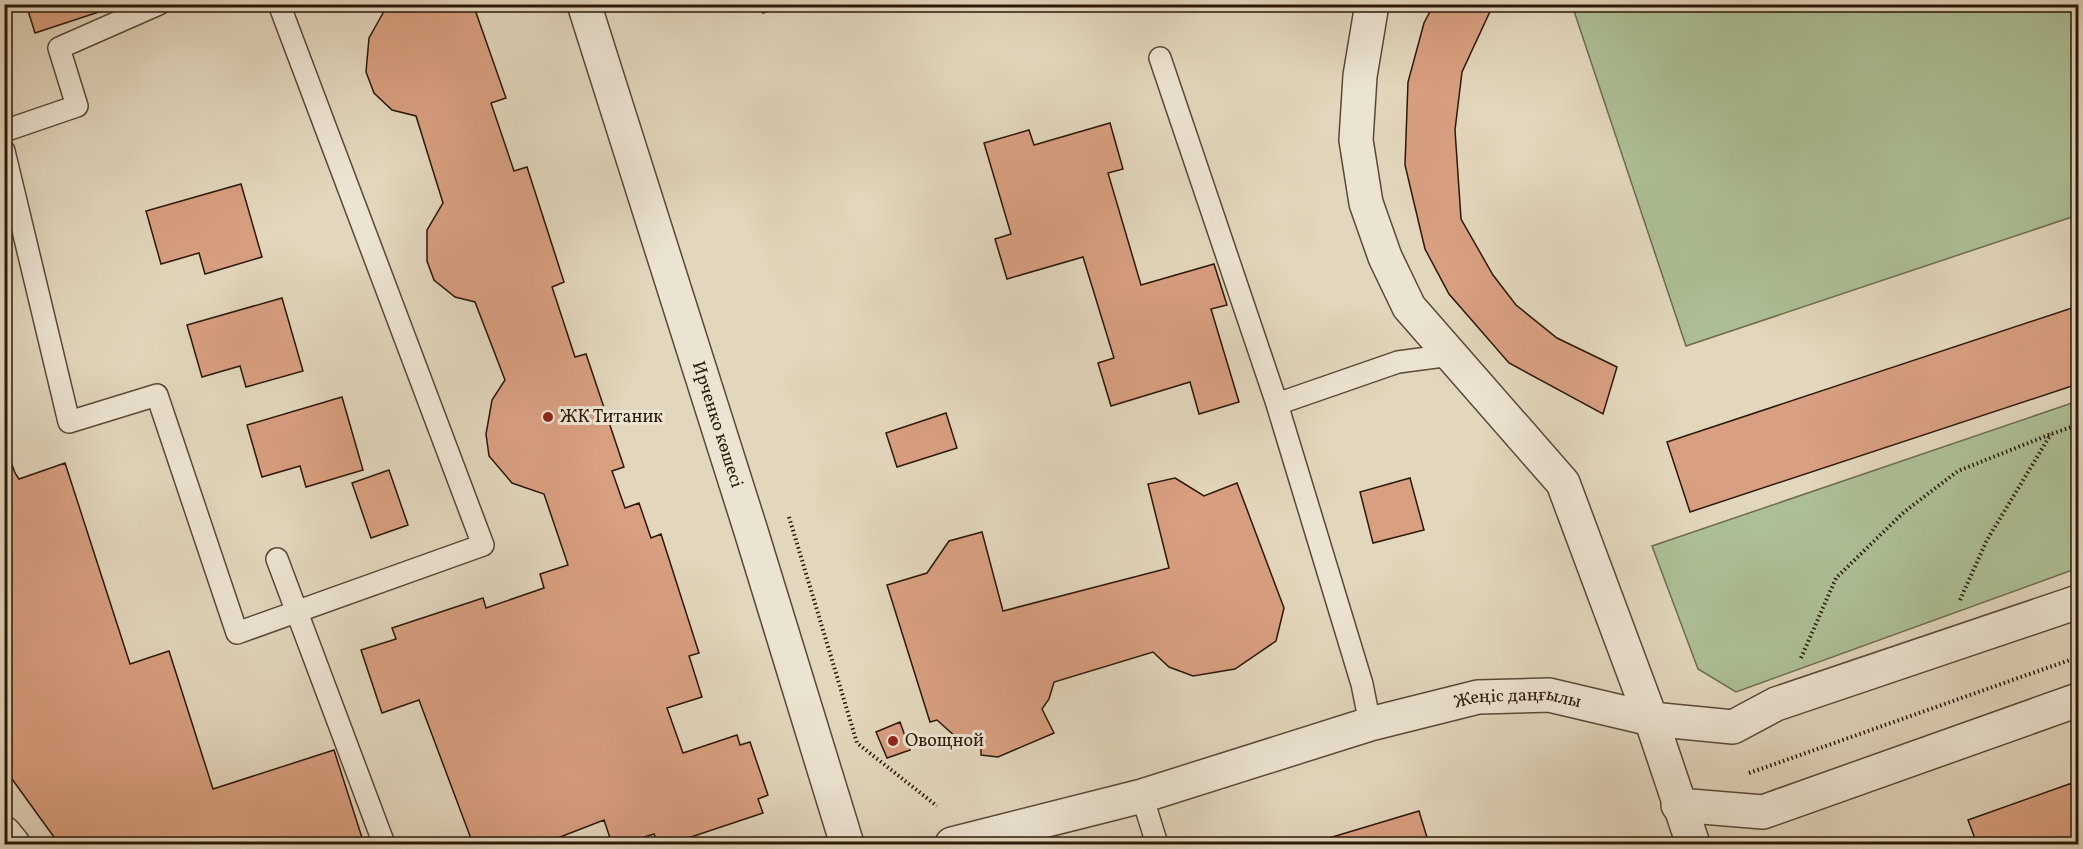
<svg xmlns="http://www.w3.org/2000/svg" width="2083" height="849" viewBox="0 0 2083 849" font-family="Vollkorn,serif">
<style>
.green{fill:#adbf95;stroke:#6c6c4f;stroke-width:1.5}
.building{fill:#d89f80;stroke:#2c1809;stroke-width:1.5}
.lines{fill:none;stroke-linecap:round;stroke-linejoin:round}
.lane-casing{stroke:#5a4836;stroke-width:24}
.street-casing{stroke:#5a4836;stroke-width:36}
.path{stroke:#2c1809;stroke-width:4;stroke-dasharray:1.5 3;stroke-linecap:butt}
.lane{stroke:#ece4d3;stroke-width:21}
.street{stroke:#ece4d3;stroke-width:33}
.poi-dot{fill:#8f2418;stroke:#ece4d3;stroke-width:2}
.labels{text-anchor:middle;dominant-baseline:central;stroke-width:6;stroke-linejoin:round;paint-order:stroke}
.poi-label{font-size:18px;fill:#2c1809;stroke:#ece4d3;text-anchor:start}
.street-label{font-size:18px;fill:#2c1809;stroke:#ece4d3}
</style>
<rect width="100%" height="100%" fill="#e2d6bc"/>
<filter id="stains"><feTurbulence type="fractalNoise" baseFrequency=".00333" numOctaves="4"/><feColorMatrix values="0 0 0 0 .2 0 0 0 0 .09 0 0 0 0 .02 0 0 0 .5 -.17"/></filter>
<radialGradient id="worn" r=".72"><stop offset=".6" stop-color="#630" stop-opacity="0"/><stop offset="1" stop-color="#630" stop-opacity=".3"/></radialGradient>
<path class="green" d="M1572 5H2078V215L1686 346Z
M2078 401V568L1736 692 1698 669 1652 546Z"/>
<path class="building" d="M26 4H123L35 33Z
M380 4H473L506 98 491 103 514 171 527 167 564 282 552 287 575 357 586 354 624 467 612 471 625 508 639 503 651 538 661 534 699 653 689 656 702 697 667 708 683 753 737 735 740 745 750 742 768 795 758 799 763 813 670 844H658L654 834 622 844H612L604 820 542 844H473L419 700 382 713 361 650 396 639 392 628 483 598 486 608 544 588 540 574 568 565 544 494 512 483 489 456 486 434 492 400 505 380 475 302 455 297 434 280 427 261V230L443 203 416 116 392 110 374 93 366 72 369 38 383 13Z
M760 4H789L763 13Z
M1434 4 1493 5 1462 72 1455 130 1461 219 1493 275 1516 305 1557 338 1617 367 1603 414 1509 363 1449 294 1425 249 1405 165 1408 82 1424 23Z
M1110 123 1123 169 1108 173 1141 285 1214 264 1227 305 1211 309 1239 402 1199 414 1190 382 1111 406 1098 363 1114 358 1083 257 1007 279 995 239 1011 234 984 143 1029 130 1034 145Z
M241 184 262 257 205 274 199 253 161 264 146 211Z
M282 298 303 371 246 387 240 366 202 377 187 325Z
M2078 306V384L1690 512 1667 442Z
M342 397 363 470 306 487 300 466 262 477 247 425Z
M946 413 957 448 897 467 886 433Z
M4 442 15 473 19 479 65 463 130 664 169 651 213 789 334 750 364 844H59L4 768Z
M389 470 408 525 371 538 352 483Z
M1175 478 1204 496 1237 483 1284 608 1276 641 1235 669 1193 676 1169 667 1153 652 1054 682 1049 699 1042 709 1054 733 998 757 981 755V741L965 740 956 737 937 720 930 722 887 585 927 573 949 541 982 532 1003 611 1169 568 1148 484Z
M1410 478 1424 530 1373 543 1360 492Z
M900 722 910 750 887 758 876 732Z
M2072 783 2078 801V844H1977L1968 820Z
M1419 811 1429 844H1309Z"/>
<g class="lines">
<g class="lane-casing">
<path id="lane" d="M1160 58 1277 404 1362 684 1370 724
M4 131 77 106 59 48 159 4
M4 151 69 422 157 395 237 633 483 545 279 4
M1277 404 1398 362 1451 355
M277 559 384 844
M1142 796 1157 844"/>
</g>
<g class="street-casing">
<g id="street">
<path id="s1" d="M584 4 750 528 847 844"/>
<path d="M1372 4 1360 76 1356 140 1366 203 1385 257 1409 307 1563 483 1651 719 1693 844"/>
<path d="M1678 805 1763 812 2078 700"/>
<path d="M4 833 13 844"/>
<path id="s2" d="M952 844 1142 796 1370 724 1478 697 1549 695 1651 719 1733 727 1776 704 2078 602"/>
</g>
</g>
<path class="path" d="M789 517 857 743 937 806
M1960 600 1987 540 2051 434
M1801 658 1836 578 1904 512 1958 471 2051 434 2078 425
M1749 773 2078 657"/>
<use href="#lane" class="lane"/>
<use href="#street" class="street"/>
</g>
<g class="poi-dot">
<circle cx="548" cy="417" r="6"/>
<circle cx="893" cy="741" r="6"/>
</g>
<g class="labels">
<g class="poi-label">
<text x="560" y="417">ЖК Титаник</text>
<text x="905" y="741">Овощной</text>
</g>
<g class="street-label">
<text stroke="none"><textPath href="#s1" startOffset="441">Ирченко көшесі</textPath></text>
<text stroke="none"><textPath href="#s2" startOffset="586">Жеңіс даңғылы</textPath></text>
</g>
</g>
<rect width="2083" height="849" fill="none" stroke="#e2d6bc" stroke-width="24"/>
<rect x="6" y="6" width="2071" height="837" fill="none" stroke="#2c1809" stroke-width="3"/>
<rect x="12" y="12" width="2059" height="825" fill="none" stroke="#2c1809" stroke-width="1.5"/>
<rect width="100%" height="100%" filter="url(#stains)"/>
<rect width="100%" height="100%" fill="url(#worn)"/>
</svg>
